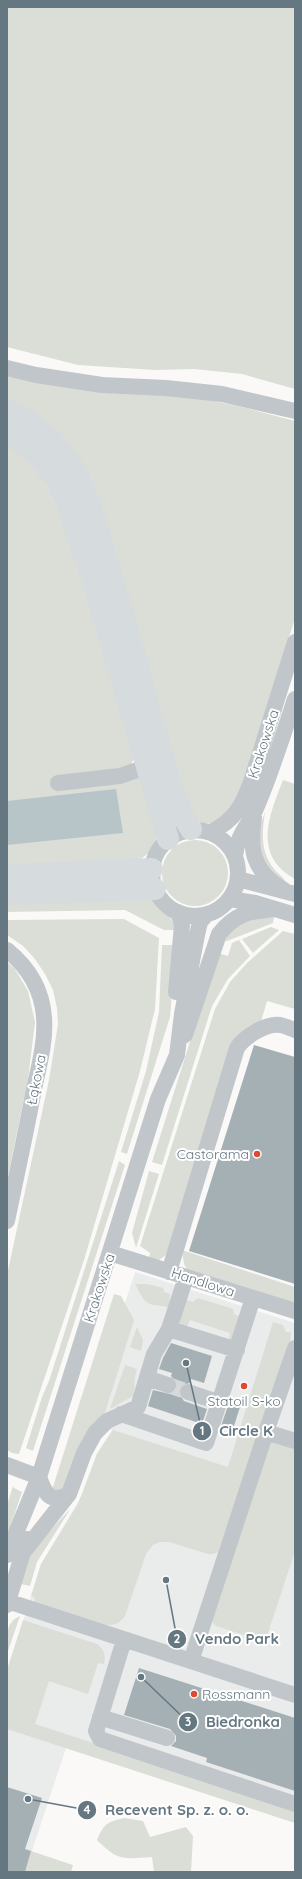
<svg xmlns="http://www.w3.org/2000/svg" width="302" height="1879" viewBox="0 0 302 1879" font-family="Quicksand,sans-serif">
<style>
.built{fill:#eaebeb}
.green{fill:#daded7}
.water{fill:#b8c5c8}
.building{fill:#a5b0b5}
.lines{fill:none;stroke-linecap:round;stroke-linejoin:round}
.minor-tunnel{stroke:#d5d9da;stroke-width:16;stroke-dasharray:16 8;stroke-linecap:butt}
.minor{stroke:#c1c6ca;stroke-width:16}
.highway{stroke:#d6dbde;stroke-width:22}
.poi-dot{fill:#df4932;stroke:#fff;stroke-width:1.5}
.labels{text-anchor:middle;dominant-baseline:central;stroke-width:4;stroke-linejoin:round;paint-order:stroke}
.street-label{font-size:14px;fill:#657882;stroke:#fff}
.poi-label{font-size:14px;fill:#657882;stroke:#fff;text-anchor:end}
.leader{fill:none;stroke:#657882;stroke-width:1.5}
.callout-dot{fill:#657882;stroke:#fff;stroke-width:1.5}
.mark-label{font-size:12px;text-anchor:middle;font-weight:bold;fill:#fff}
.callout-label{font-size:15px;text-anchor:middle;font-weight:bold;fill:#657882;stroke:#fff;stroke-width:4;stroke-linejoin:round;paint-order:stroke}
</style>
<rect width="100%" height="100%" fill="#faf9f7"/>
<path class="built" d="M135 1272 295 1323V1823L66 1748 25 1872H7V1673L41 1564 85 1490 96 1455 112 1430 87 1421Z"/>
<path class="green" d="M7 7H295V389L242 374 194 369 155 370 78 365 7 347Z
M7 371 162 395 204 399 238 406 295 421V618L239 800 217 823H202L191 816 111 543 7 400Z
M7 444 33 465 45 482 68 533 134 759 131 764 135 777 142 779 157 835C155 850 146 857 132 863L7 866Z
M283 780 295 784V879C252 855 269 816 283 780Z
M265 812C262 833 260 851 274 869 278 874 285 878 286 883L281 880 264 865 258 831Z
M162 873a33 33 0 1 1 66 0a33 33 0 1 1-66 0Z
M147 897C160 904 172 916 176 930H164L125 910 7 912V901Z
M268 916 274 917 273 923 227 941 222 940 236 924Z
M124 919 159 938 155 1009 140 1071 84 1260 19 1454 12 1453 7 1450V1275L49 1080 58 1024 57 1008 53 990 45 974 35 959 23 946 7 935V920Z
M271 927 279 930 253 953 242 939Z
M283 931 295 934V1009L267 1001 260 1025 251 1028 166 1255 159 1260 149 1258 150 1253 140 1246 215 1009 230 982 247 963Z
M239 940 250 956 228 979 212 1006 162 1165 152 1162 218 953 228 956 232 943Z
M162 945H176L170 1017 127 1154 121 1152 146 1071 159 1012Z
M7 962 15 969 28 991 35 1022 28 1079 7 1181Z
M119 1161 125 1165 33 1451 26 1448 42 1397 49 1381Z
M149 1171 159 1174 136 1248 132 1233Z
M182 1250 295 1287V1304L187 1269 184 1264Z
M135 1284H147L163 1288 164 1292 170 1294 169 1308C162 1305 159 1306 153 1305 143 1303 140 1292 135 1284Z
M114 1294 121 1296 134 1320 104 1416 62 1495 52 1490Z
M198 1298 233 1309 234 1314 239 1316 235 1342H228L230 1333 190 1320 186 1329 181 1328C177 1319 182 1307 187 1300L193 1302Z
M273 1322 283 1325 286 1332H291L290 1344 218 1552 213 1554H208L169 1542H160L153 1545 146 1554 125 1616C121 1621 117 1625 110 1625 94 1625 51 1608 34 1602L35 1598 31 1596 41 1564 78 1504 97 1454 113 1430 228 1467Z
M137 1327 143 1340 141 1351 130 1347Z
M125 1365 137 1369C133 1379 136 1387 133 1396L110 1409Z
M271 1441 295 1447V1551L267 1636 259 1640 216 1626 212 1622Z
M13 1486 14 1488 22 1492 7 1537V1505Z
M71 1508 37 1562 30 1586 21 1584 31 1551Z
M20 1616 7 1654C7 1641 4 1622 20 1616Z
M23 1620 97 1644C104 1649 106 1655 104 1664L98 1663 88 1694 49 1681 35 1724 295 1809V1823L7 1729V1670Z
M124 1818 143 1821 150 1837 186 1827 193 1836 191 1872H154L152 1857C123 1859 118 1861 97 1840 104 1823 108 1822 124 1818Z
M31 1851 73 1865 71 1872H25Z"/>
<path class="water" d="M116 789 123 833 7 845V801Z"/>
<path class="building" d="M254 1045 295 1057V1284L189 1251Z
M171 1343 212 1356 204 1383 191 1379 190 1383 182 1385 179 1389V1394L184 1401 207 1409 202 1424 148 1406 153 1390 170 1394 177 1388V1383L171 1376 172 1373 159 1369 163 1358Z
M229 1403 240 1407 233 1429 221 1426Z
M139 1668 295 1718V1791L206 1762 207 1758 171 1746 176 1741V1736L170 1729 124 1715Z
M7 1787 42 1798 25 1849 31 1851 25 1872H7Z"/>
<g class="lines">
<path class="minor-tunnel" d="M168 1385 188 1392"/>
<path class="minor" d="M7 368 36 375 102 385 166 388 222 394 295 411
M58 783 120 776 146 767
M254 817C249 850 253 872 284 890
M152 873a43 43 0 1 1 86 0a43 43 0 1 1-86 0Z
M211 832C235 820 242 806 251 782L295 642
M235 856C238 832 249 826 257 806 272 771 283 735 295 699
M238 879 295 894
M230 899 255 903 295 915
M7 950C28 967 42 990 44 1017 46 1041 39 1066 34 1089 26 1133 16 1177 7 1221
M176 992 182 925 178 912
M185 1035 219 934C236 913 248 912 273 909
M110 1253 295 1311
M169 1272 237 1048C244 1037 266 1023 280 1025 285 1026 290 1028 295 1030
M169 1329 237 1350
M147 1378 168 1385
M188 1392 218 1402
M121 1414 206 1443 253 1298
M266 1432 295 1348
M7 1465 39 1477
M39 1477C45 1494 50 1504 69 1494
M25 1550 69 1494 84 1453 95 1433 107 1421 138 1407 154 1354 169 1329 186 1277
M7 1555 39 1477 158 1099 177 1055 182 1014 197 935 200 922 206 915
M7 1601 295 1695
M7 1605 27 1539
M124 1640 96 1731 100 1739 295 1804
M191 1661 266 1432 295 1441
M100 1717 167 1738"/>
<path class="highway" d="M7 410C33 420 56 441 71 464 88 491 96 525 105 555 131 634 149 715 174 794L184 818 191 829
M7 433 25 445 42 461 55 478 67 504 93 581 168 839
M7 875 152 869
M7 894 155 889"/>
</g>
<g class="poi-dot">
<circle cx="257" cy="1154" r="4"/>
<circle cx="244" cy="1386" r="4"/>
<circle cx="194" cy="1694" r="4"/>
</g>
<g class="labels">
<g class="street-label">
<text transform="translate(263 744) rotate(-72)">Krakowska</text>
<text transform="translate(36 1080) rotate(-79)">Łąkowa</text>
<text transform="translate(203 1282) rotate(18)">Handlowa</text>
<text transform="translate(99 1288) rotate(-72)">Krakowska</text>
</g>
<g class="poi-label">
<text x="249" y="1154">Castorama</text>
<text x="244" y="1401" text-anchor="middle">Statoil S-ko</text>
<text x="202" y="1694" text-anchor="start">Rossmann</text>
</g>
</g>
<path class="leader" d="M186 1363L202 1431M166 1580L177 1639M141 1677L188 1722M28 1799L87 1810"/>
<g class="callout-dot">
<circle cx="186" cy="1363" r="4"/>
<circle cx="166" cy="1580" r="4"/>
<circle cx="141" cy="1677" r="4"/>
<circle cx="28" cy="1799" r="4"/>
<circle cx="202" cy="1431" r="10"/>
<circle cx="177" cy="1639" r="10"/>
<circle cx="188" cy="1722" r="10"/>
<circle cx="87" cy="1810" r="10"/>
</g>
<g class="mark-label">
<text x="202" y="1435">1</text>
<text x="177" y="1643">2</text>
<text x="188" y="1726">3</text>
<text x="87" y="1814">4</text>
</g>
<g class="callout-label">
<text x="246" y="1436">Circle K</text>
<text x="237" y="1644">Vendo Park</text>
<text x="243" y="1727">Biedronka</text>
<text x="177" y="1815">Recevent Sp. z. o. o.</text>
</g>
<rect width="302" height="1879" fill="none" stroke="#657882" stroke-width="16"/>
</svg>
